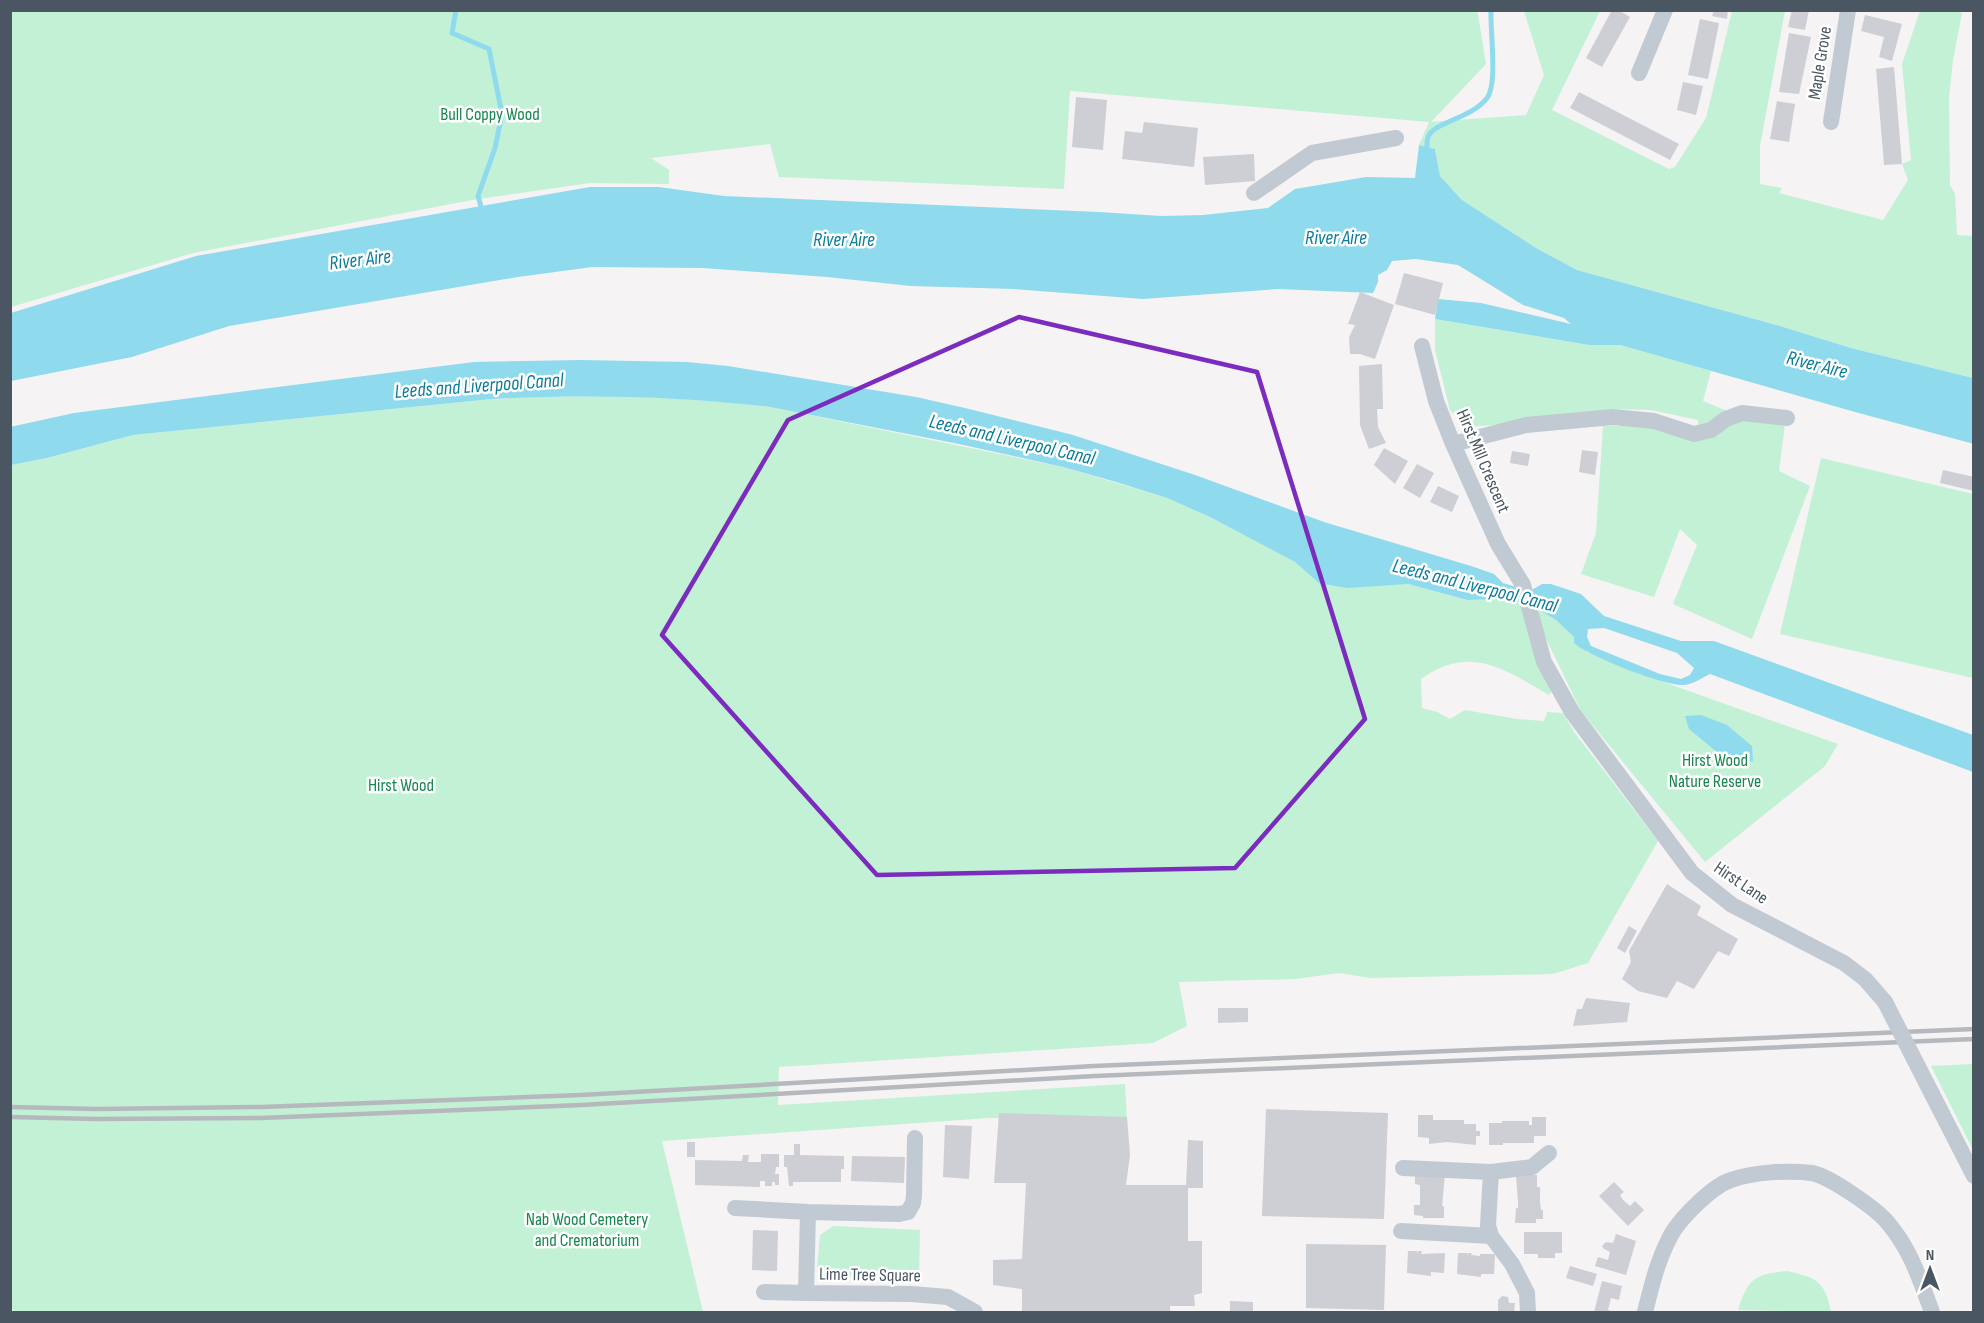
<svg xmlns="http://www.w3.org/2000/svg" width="1984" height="1323" viewBox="0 0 1984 1323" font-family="'Sofia Sans Condensed',sans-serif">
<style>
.green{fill:#c3f1d5}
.water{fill:#90daee;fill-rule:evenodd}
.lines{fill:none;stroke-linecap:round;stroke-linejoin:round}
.stream{stroke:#90daee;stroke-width:5}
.building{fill:#cdcfd5}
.minor{stroke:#c1cad2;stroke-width:16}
.rail{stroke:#b5b8bd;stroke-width:4.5}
.minor-bridge{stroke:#c1cad2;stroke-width:16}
.marked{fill:none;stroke:#7b2cbf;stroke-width:4.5;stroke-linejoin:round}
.labels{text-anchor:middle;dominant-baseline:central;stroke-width:5;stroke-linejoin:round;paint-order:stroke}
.street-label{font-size:18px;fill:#4a5661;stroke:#fff}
.park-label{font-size:18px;fill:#17864f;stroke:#fff}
.water-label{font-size:20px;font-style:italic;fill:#0c7c9b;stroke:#fff}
</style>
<rect width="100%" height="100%" fill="#f5f3f3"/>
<path class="green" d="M10 11H1476L1478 14 1486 64 1431 122 1526 115 1544 75 1524 11H1600L1552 110 1669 169 1675 167 1706 118 1732 11H1785L1760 146V184L1782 188 1779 193 1883 220 1908 180 1902 164 1911 160 1902 64 1920 11H1954L1962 13 1953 60 1949 98 1950 185 1955 194 1957 235 1973 236V378L1851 348 1780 326 1577 270 1536 248 1462 200 1440 176 1435 149 1419 145 1429 122 1070 91 1064 189 779 177 770 144 651 158 669 170V184L590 183 472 200 193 253 11 307Z
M1435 319 1589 345H1620L1711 371 1703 401 1751 421 1785 424 1779 471 1810 486 1752 639 1673 604 1697 545 1680 529 1654 597 1581 574 1596 533 1603 426H1653L1698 437V420L1651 410 1613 409 1493 425 1467 427 1450 410 1435 350Z
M629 396 727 402 770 407 1063 467 1167 498 1210 517 1273 549 1295 562 1319 582 1408 584 1466 600 1507 599 1520 603 1552 691 1549 695C1504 669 1470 644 1421 679L1422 708 1437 712 1450 719 1465 710 1517 719 1544 721 1547 712 1563 713 1574 732 1658 841 1588 963 1553 974 1371 978 1339 973 1295 979 1179 982 1187 1026 1153 1043 779 1067 778 1105 1125 1084 1127 1120 989 1118 662 1141 703 1312H14L10 1306V465L47 458 133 435 492 399 534 397Z
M1821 458 1973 494V678L1780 634Z
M1534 607 1556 620 1574 637 1587 652 1655 679 1838 744 1825 766 1705 862 1581 711 1535 616Z
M1973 1064H1974L1973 1150 1931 1066Z
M833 1226 920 1230 919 1278 824 1276 817 1268 820 1235Z
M1787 1271C1817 1278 1825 1281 1831 1312L1738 1310C1748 1279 1754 1274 1787 1271Z"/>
<path class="water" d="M1419 145 1435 149 1440 176 1462 200 1536 248 1577 270 1780 326 1851 348 1973 378 1974 444 1855 412 1620 345H1589L1435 319 1438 299 1481 303 1571 324 1564 318 1523 305 1458 265 1416 259 1392 261 1387 270 1378 275V282L1373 293 1278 289 1143 299 1014 289 911 286 827 277 703 268 592 267 518 277 229 326 132 357 11 381V313L196 256 590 187H659L724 196 1099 212 1161 216 1203 215 1268 208 1295 189 1366 177 1415 178Z
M581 360 687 362 728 366 916 397 965 408 1073 435 1195 475 1324 522 1471 566 1494 574 1503 583 1530 591 1542 584H1551L1581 594 1604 616 1681 641H1714L1973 735V772L1710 674C1702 678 1693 684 1684 685 1666 687 1588 656 1574 643V637L1556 620 1534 607 1507 599 1467 600 1408 584 1347 588 1319 583 1295 562 1210 517 1167 498 1116 482 1063 467 959 444 770 407C678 396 584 394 492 399L133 435 47 458 11 465 10 427 74 413 474 362ZM1604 628 1677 653 1694 668 1690 675 1681 679 1660 674 1591 646 1587 637 1588 629Z
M1701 715 1727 725 1752 746 1753 761 1735 767 1689 729 1685 716Z"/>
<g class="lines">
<path class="stream" d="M456 10 452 33 489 49 502 114 495 148 478 196 482 210
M1427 154C1427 148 1426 140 1429 135 1436 122 1472 118 1487 98 1498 84 1490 31 1491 10"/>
</g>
<path class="building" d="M1612 10H1618L1630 17 1602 67 1586 58Z
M1714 10H1728L1727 19 1712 16Z
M1792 10H1809L1805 30 1788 27Z
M1865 15 1902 24 1892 61 1879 57 1884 37 1861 31Z
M1700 19 1719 23 1708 79 1688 75Z
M1789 33 1811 37 1799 94 1779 92Z
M1894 67 1902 164 1884 165 1876 69Z
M1683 82 1703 86 1696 115 1677 110Z
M1579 92 1679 144 1670 160 1570 108Z
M1076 97 1107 100 1103 150 1072 147Z
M1777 101 1795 104 1789 142 1770 139Z
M1144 122 1198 128 1194 167 1122 159 1125 131 1142 133Z
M1254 154 1255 181 1205 185 1203 157Z
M1404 273 1443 283 1435 315 1395 304Z
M1360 292 1394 305 1375 359 1360 354H1350L1349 337 1355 325 1348 324Z
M1382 364 1383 409H1377L1378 427 1386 443 1369 449 1360 425 1359 366Z
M1384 448 1408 461 1395 484 1374 465Z
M1582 450 1598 452 1595 475 1579 472Z
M1512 451 1530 454 1528 466 1510 463Z
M1417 464 1434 473 1420 498 1403 488Z
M1943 470 1974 477V491L1940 483Z
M1438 486 1459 496 1452 512 1430 502Z
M1667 884 1701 906 1697 915 1738 939 1729 956 1718 951 1694 989 1677 981 1667 998 1638 991 1622 979 1631 962 1629 951Z
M1629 926 1637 931 1625 953 1617 948Z
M1586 998 1630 1003 1627 1022 1573 1026 1577 1009H1582Z
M1218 1008H1248V1022L1218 1023Z
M1266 1109 1388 1113 1384 1219 1262 1216Z
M999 1113 1127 1117 1130 1155 1126 1185H1186L1188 1140 1203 1141V1188H1188V1241H1202V1293L1194 1295 1195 1306H1170V1312H1022V1289L993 1285V1260L1022 1259 1026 1183H994Z
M1418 1115H1433V1120H1464V1124H1476V1131H1480V1136H1476V1145L1447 1142 1429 1144V1138L1418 1137Z
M1532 1117H1546V1136H1534V1143H1503V1145H1489V1123H1502V1121H1529V1125H1532Z
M945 1125 972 1126 969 1179 943 1177Z
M687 1142H695V1157H687Z
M794 1144H800V1155L844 1156V1169H841V1182H793V1186H789L787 1167H784V1155H794Z
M761 1154H779V1167H776L775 1174H779V1185H775V1182H772V1186H765V1181H760V1187L695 1185V1160L742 1161 743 1155H749L748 1162H761Z
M852 1156 905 1157 904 1183 851 1181Z
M1445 1174 1442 1206H1444V1218H1423V1216L1414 1215V1205H1420V1185L1415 1184V1176Z
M1516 1175H1537V1187H1540V1202L1541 1210H1543V1219H1536V1223H1515L1516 1208H1518V1202Z
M1614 1182 1624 1192 1620 1195 1623 1200 1630 1206 1635 1201 1644 1210 1628 1226 1599 1196Z
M753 1230 778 1231 777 1271 752 1270Z
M1524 1232H1562V1253H1555V1258H1538V1254H1524Z
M1616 1234 1636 1241 1626 1275 1595 1266 1598 1257 1608 1260 1610 1252 1604 1249 1602 1246 1606 1242 1613 1243Z
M1306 1244 1386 1245 1384 1310 1306 1308Z
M1408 1251H1417L1418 1254V1251H1422L1421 1254 1445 1253 1444 1273 1431 1272V1276L1407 1273Z
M1458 1253H1467V1255L1468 1253H1472L1471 1255 1480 1256V1254H1495L1494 1274H1481V1277L1457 1274Z
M1570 1266 1597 1274 1593 1286 1566 1278Z
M1602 1281 1622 1286 1619 1300 1611 1298 1608 1310 1614 1312H1594Z
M1502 1296 1508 1297 1509 1303H1515L1514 1312H1498V1300Z
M1230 1301 1253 1302V1312H1230Z"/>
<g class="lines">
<path class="minor" d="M1639 73 1665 10
M1831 122 1848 10
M1254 193 1312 153 1396 138
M1422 346 1436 401 1453 444 1498 544 1523 585 1544 662 1572 712 1692 873 1732 905 1844 963 1865 979 1885 1002
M1453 444 1526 425 1613 417 1654 421 1694 434 1711 430 1726 419 1742 413 1787 418
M1932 1094 1974 1176
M1403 1168 1491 1172 1488 1225 1491 1236 1512 1264 1527 1293 1528 1312
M1491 1172 1532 1167 1549 1153
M735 1208 808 1212 806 1293 911 1294 948 1297 975 1312
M808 1212 899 1214 908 1212 913 1203 914 1195 915 1138
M1401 1231 1491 1236
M764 1292 806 1293
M1645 1312C1651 1288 1657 1262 1669 1239 1677 1221 1712 1186 1731 1180 1753 1172 1789 1170 1812 1173 1829 1176 1877 1209 1888 1223 1911 1250 1920 1280 1932 1312"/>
<path class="rail" d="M10 1107 96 1109 261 1107 581 1095 1094 1066 1974 1029
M10 1117 96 1119 261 1118 581 1105 1095 1076 1974 1039"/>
<path class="minor-bridge" d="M1885 1002 1932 1094"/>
</g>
<path class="marked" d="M1019 317 1257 372 1365 719 1235 868 877 875 662 635 788 420Z"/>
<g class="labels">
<g class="street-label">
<text transform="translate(1820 63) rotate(-81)">Maple Grove</text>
<text transform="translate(1483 461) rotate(67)">Hirst Mill Crescent</text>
<text transform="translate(1741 883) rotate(34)">Hirst Lane</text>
<text transform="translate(870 1275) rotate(1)">Lime Tree Square</text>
</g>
<g class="park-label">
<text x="490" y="114">Bull Coppy Wood</text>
<text x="1715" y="760">Hirst Wood<tspan x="1715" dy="21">Nature Reserve</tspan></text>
<text x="401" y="785">Hirst Wood</text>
<text x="587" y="1219">Nab Wood Cemetery<tspan x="587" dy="21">and Crematorium</tspan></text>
</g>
<g class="water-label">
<text x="1336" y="238">River Aire</text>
<text x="844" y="240">River Aire</text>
<text transform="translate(360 260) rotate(-7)">River Aire</text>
<text transform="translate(1817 365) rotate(14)">River Aire</text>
<text transform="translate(479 386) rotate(-4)">Leeds and Liverpool Canal</text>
<text transform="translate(1012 440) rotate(13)">Leeds and Liverpool Canal</text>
<text transform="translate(1475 586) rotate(14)">Leeds and Liverpool Canal</text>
</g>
</g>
<rect width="1984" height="1323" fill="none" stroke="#4a5661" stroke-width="24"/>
<g transform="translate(1930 1269)" stroke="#ffffff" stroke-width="4.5" paint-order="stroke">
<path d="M0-4.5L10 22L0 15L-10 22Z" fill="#4a5661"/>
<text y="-9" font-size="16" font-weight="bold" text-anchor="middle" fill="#4a5661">N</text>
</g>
</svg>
